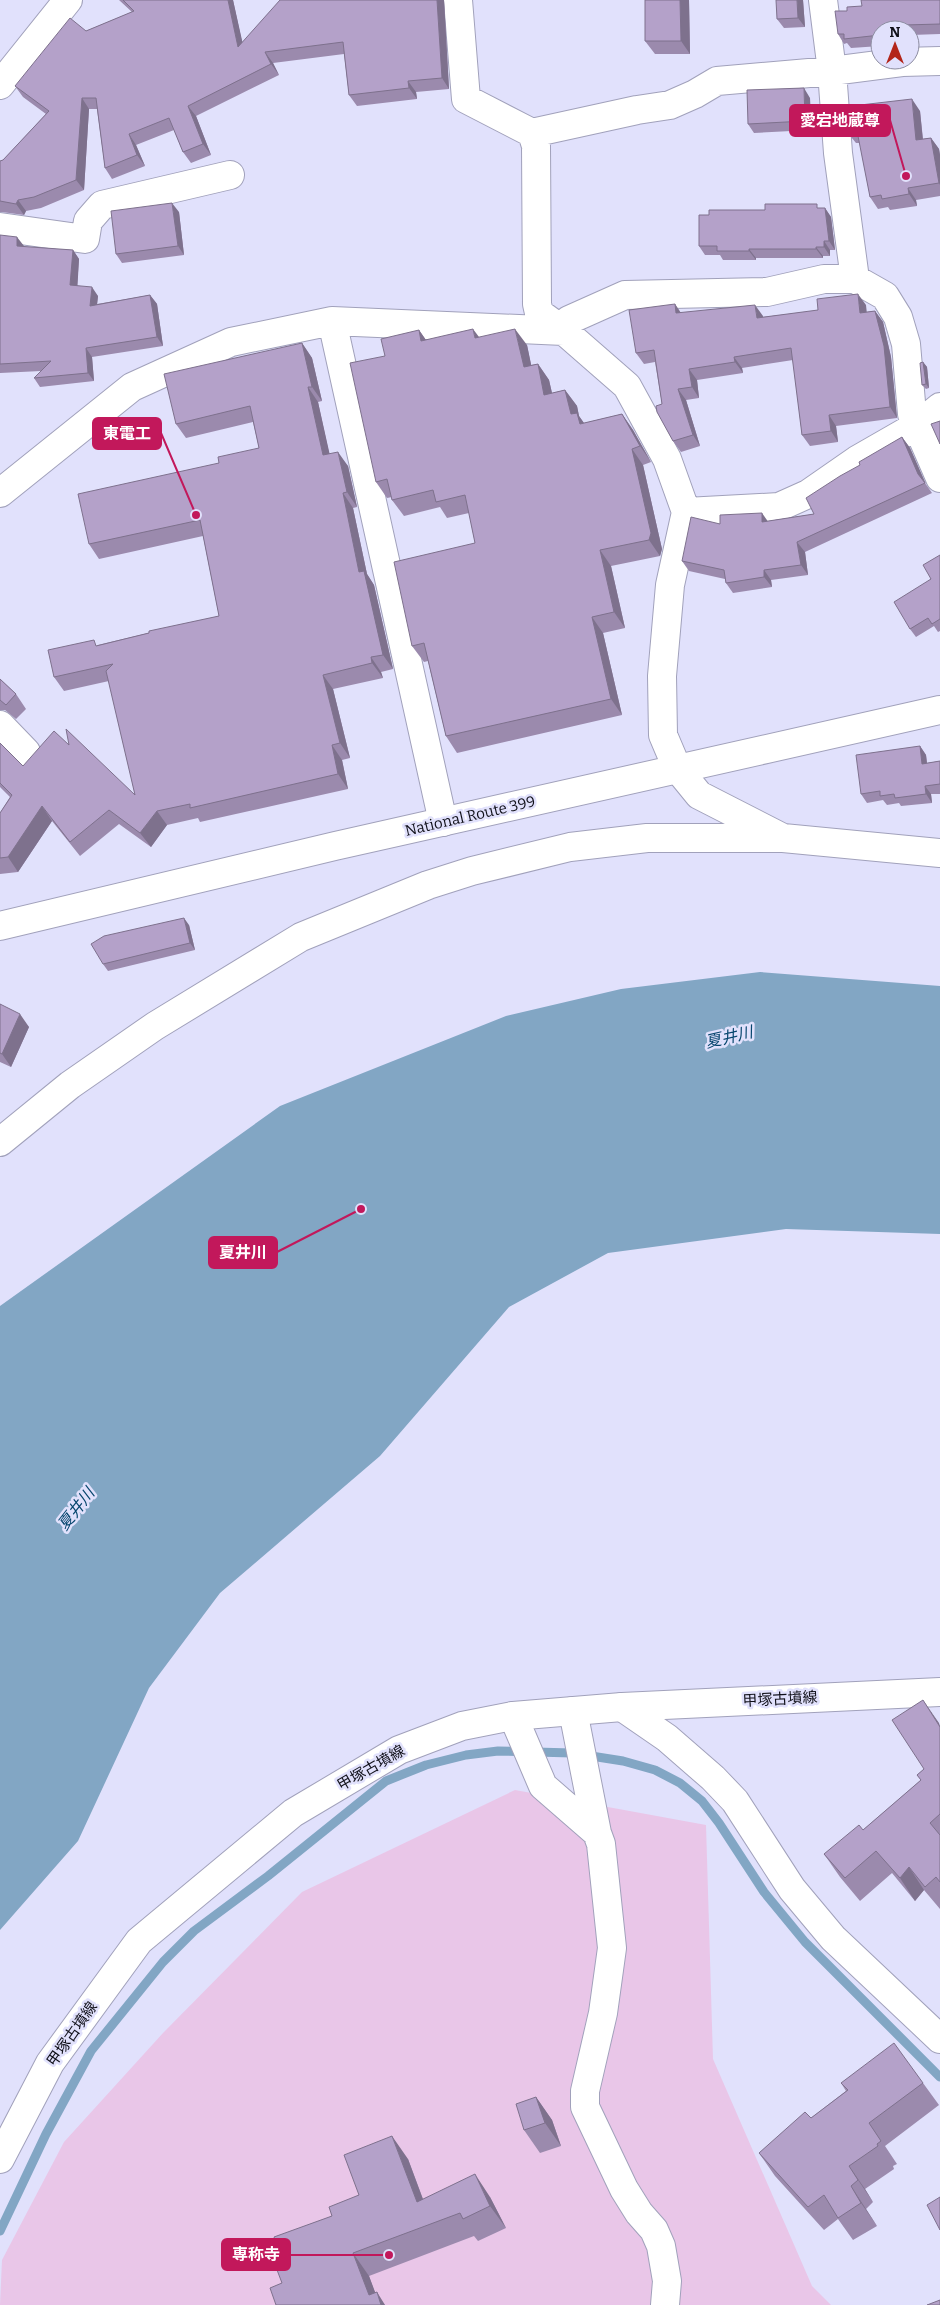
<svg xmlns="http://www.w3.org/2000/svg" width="940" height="2305" viewBox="0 0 940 2305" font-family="Bitter,'Noto Sans JP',serif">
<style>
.green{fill:#e9c6e8}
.water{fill:#82a6c4}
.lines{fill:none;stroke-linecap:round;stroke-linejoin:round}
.stream{stroke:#82a6c4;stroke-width:9}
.minor-casing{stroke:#a1a1bb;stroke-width:30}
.tertiary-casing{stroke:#a1a1bb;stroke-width:30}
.secondary-casing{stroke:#a1a1bb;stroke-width:30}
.trunk-casing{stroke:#a1a1bb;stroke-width:30}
.minor{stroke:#fff;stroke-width:28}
.tertiary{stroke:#fff;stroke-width:28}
.secondary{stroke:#fff;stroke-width:28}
.trunk{stroke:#fff;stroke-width:28}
.wall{fill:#9b8aad}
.shaded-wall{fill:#7e718d}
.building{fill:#b4a1c9;stroke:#7e718d}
.labels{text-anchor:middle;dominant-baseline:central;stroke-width:5;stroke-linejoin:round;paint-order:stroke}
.street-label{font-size:15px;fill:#101019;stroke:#e1e1fc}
.water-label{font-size:16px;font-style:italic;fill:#07466e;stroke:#e1e1fc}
.leader{fill:none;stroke:#c2185b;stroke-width:2}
.callout-dot{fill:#c2185b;stroke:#e1e1fc;stroke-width:2}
.callout{fill:#c2185b;stroke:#c2185b;stroke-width:2}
.callout-label{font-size:16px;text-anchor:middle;font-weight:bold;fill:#fff}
</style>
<rect width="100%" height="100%" fill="#e1e1fc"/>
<path class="green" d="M515 1790 706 1825 713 2059 812 2286 831 2305H0L2 2260 64 2142 163 2033 302 1892Z"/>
<path class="water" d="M760 972 940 986V1234L786 1229 608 1253 509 1307 380 1456 220 1593 149 1688 78 1841 0 1930V1306L280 1106 506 1016 621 989Z"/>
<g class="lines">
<path class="stream" d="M0 2231 46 2134 91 2051 163 1962 194 1931 268 1876 386 1781 426 1765 466 1755 498 1751 572 1753 623 1761 655 1770 680 1783 702 1801 719 1823 764 1892 805 1942 940 2077"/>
<g class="minor-casing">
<path id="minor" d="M458 0 466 99 532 133 536 146 537 304 539 313 564 331
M823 0 832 71 838 153 855 279
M532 133 637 110 670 105 695 94 717 81 832 71 902 62 940 61
M0 227 85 239 88 221 102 205 230 175
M332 321 443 822
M0 493 132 387 231 342 332 321 564 331
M686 512 779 507 808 494 857 460 918 425 940 407
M0 725 26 752
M783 838 699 795 677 768 663 735 662 676 670 585 686 512 667 459 627 386 564 331 569 320 625 295 767 292 824 279H855L885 296 898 317 906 344 912 414 940 478
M0 1142 70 1085 155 1026 301 937 428 885 472 871 570 847 647 838H783L940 853
M622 1707 667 1738 713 1778 735 1801 792 1889 833 1938 940 2039
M573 1711 597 1833
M513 1716 543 1786 597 1833 601 1844 612 1948 603 2013 585 2091V2107L624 2189 639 2213 654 2230 661 2246 667 2281 665 2305"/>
</g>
<g class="tertiary-casing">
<path id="tertiary" d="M0 85 68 0"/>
</g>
<g class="secondary-casing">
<path id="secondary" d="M0 2159 50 2063 139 1941 293 1813 399 1750 462 1726 513 1716 622 1707 940 1692"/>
</g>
<g class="trunk-casing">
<path id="trunk" d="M0 926 335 846 940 710"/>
</g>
<use href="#minor" class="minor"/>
<use href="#tertiary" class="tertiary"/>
<use href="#secondary" class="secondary"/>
<use href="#trunk" class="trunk"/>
</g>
<path class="wall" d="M119 0H233L242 42 444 0 449 89 416 92 417 99 357 106 349 95 344 54 273 63 279 75 196 116 211 155 191 163 183 152 174 130 136 145 145 166 112 179 105 168 97 109H89L84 190 41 208 26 211 24 215 2 212H0V161L3 160 46 114 23 97 15 86 86 31 132 12Z
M645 0H689L690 54H655L645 41Z
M803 0 805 27 784 28 777 19Z
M940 0V34L911 35 912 43H910V30H880V46L851 48 847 43 844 44 838 34 847 11 862 6Z
M810 98 811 130 754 133 748 124Z
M920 111 923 139 931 138 939 149 940 155V196L916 200 917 206 890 210 888 207 878 209 870 197 860 143H856L847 132Z
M819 208H825L831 217 835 250H830V256H823V258H756V260H723L720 255H705L699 246 709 215 765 210Z
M179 212 184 255 122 263 116 254Z
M0 235 24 247 73 250 79 259 77 286 98 296 97 304 150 295 157 304 163 346 92 357 94 381 40 387 34 378 41 371 0 373Z
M675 304 681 313 763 316V317L866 305V312L875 311 883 322 891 357 897 418 836 426 838 442 810 446 802 435 793 360 742 368 743 373 697 380 699 398 686 400 700 446 681 452 673 441 662 404 655 362 644 364 636 353Z
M419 330 426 340 479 337 527 345 531 365 538 364 549 380 552 393 565 390 577 406 579 416 584 423 622 414 633 430 651 462 643 465 662 549 660 556 611 566 625 628 603 633 622 715 457 753 446 736 428 661 424 662 412 646 475 543 469 513 447 518 440 507 404 516 392 500V497L387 498 376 482 385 356Z
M302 343 312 358 322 401 318 402 329 453 348 466 357 507 353 508 367 574 374 585 393 669 381 672 383 678 333 689 350 758 342 760 348 789 200 822 198 818 167 825 151 847 119 824 80 856 52 821 18 872 0 874V813L10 797 0 787V743L23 766 69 745 135 795 109 681 64 691 54 677 98 645 219 616 203 536 99 559 89 544 219 463 259 448 253 422 186 438 176 424Z
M923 362 927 367 929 388 926 389 922 385Z
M902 437 910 448 925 483 932 493 805 552 808 575 771 580 772 587 733 593 726 583 725 579 689 571 682 561 720 524 768 521 814 514 860 465Z
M940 555V631L938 632 934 626 916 637 910 629Z
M0 679 16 694 26 709 16 719 5 710H0Z
M920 746 926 755 927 763 940 761V794H931L932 803 901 806 899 803 887 805 883 800 867 803 861 794Z
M189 925 195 950 108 971 103 964Z
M0 1004 29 1027 11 1067 0 1062Z
M940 1724V1909L924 1890 915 1901 892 1873 860 1901 840 1877 824 1854 863 1830 921 1780 917 1775 924 1769Z
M841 2083H923L939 2105 885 2146 897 2164 893 2166 894 2169 865 2189 873 2202 866 2209 877 2226 853 2240 838 2219 824 2230 775 2176 759 2153 811 2118 846 2091Z
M536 2097 552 2120 561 2146 540 2153 524 2130Z
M408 2159 423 2199 490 2197 506 2228 478 2241 474 2236 369 2276 375 2293 385 2305 282 2283V2260L359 2195Z"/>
<path class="shaded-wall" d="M228 0H233L246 58 238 47Z
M437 0H444L449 89 442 78Z
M680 0H689L690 54 681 41Z
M797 0H803L805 27 798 18Z
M910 33 911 35 912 43 910 41Z
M265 52 273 63 279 75 271 64Z
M408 81 416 92 417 99 409 88Z
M804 88 810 98 811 130 805 121Z
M82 98 89 109 84 190 76 180Z
M912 99 920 111 924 152 916 140Z
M188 106 196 116 211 155 203 144Z
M129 134 136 145 145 166 137 155Z
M931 138 939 149 940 155V185L939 183Z
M908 188 916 200 917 206 909 194Z
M18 200 26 211 24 215 16 204Z
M172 203 179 212 184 255 178 246Z
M825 208 831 217 835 250 829 241Z
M17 237 24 246 23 255 17 246Z
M824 241 830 250V256L824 247Z
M816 247 823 256V258L816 249Z
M749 249 756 258V260L749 251Z
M73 250 79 259 77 294 70 285Z
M92 287 98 296 96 314 90 306Z
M858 294 866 305 868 324 860 313Z
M150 295 157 304 163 346 157 337Z
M675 304 682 315 676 313Z
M755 305 763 316 765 329 757 318Z
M875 311 883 322 891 357 897 418 890 407Z
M473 329 485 345 475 338Z
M515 329 527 345 535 383 524 367Z
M419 330 430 346 421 341Z
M302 343 312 358 322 401 312 387Z
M86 348 92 357 94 381 88 373Z
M734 357 742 368 743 373 735 362Z
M923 362 927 367 929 388 926 384Z
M538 364 549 380 556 411 544 395Z
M689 369 697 380 699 398 692 387Z
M308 387 318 402 333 469 323 455Z
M678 389 686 400 700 446 693 435Z
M565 390 577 406 579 416 588 429 591 441 571 414Z
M622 414 633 430 651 462 640 446Z
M829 415 836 426 838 442 831 431Z
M902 437 910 448 926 484 918 474Z
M632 449 643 465 662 549 660 556 649 540Z
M338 452 348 466 357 507 347 492Z
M343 493 353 508 367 574 374 585 393 669 383 655 359 572Z
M762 513 769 523 762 522Z
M797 542 805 552 808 575 801 565Z
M600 550 611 566 625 628 614 612Z
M764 570 771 580 772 587 764 577Z
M592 617 603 633 622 715 611 699Z
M371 657 381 672 383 678 372 663Z
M323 675 333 689 350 758 340 743Z
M332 745 342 760 348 789 338 774Z
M920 746 926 755 928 773 922 764Z
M925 786 931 794 932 803 926 794Z
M42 806 52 821 18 872 8 857Z
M157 811 167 825 151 847 140 833Z
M184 918 189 925 195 950 190 943Z
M20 1014 29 1027 11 1067 2 1054Z
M923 1700 939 1723 940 1727Z
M909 1867 924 1890 915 1901 900 1878Z
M536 2097 552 2120 561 2146 545 2123Z
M392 2136 408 2159 432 2224 417 2202Z
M849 2166 865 2189 873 2202 858 2180Z
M475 2174 490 2197 506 2228 490 2206Z
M851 2186 866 2209 877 2226 861 2203Z
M353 2253 369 2276 380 2305 369 2295Z
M377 2292 385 2305H381Z"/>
<path class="building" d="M123 0H228L238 47 280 0H437L442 78 408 81 409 88 349 95 343 42 265 52 271 64 188 106 203 144 183 152 169 118 129 134 137 155 105 168 96 98H82L76 180 34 197 18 200 16 204 0 201V161L3 160 49 111 15 86 70 18 86 31 134 11Z
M645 0H680L681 41H645Z
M776 0H797L798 18 777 19Z
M861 0H940V24L904 25 905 30H880V35L844 39V34H838L835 11H847V7L862 6Z
M804 88 805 121 748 124 747 90Z
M912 99 916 140 931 138 939 183 908 188 909 194 882 199 881 195 870 197 857 131 847 132 843 107Z
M172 203 178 246 116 254 111 211Z
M765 204H817V208H825L829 241H824V247H816V249H749V251H717V246H699V215H709V210H765Z
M0 235 17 237V246L73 250 70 285 92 287 90 306 150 295 157 337 86 348 88 373 34 378 51 361 0 364Z
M858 294 860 313 875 311 884 346 890 407 829 415 831 431 802 435 791 348 734 357 735 362 689 369 692 387 678 389 693 435 673 441 657 412 656 406 662 404 654 350 636 353 629 310 675 304 676 313 755 305 757 318 818 310 817 299Z
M473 329 475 338 515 329 524 367 538 364 544 395 565 390 571 414 577 413 580 424 622 414 640 446 632 449 651 533 649 540 600 550 614 612 592 617 611 699 446 736 424 643 412 646 394 562 475 543 465 495 436 502 433 490 392 500 387 479 376 482 350 363 385 356 381 339 419 330 421 341Z
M302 343 312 387H308L323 455 338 452 347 492 343 493 359 572 364 571 383 655 371 657 372 663 323 675 340 743 332 745 338 774 190 808V804L157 811 140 833 109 810 70 842 42 806 8 857 0 858V813L12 795 0 783V743L23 766 54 731 69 745 66 729 135 795 106 671 113 664 54 677 48 650 94 640 96 646 149 633V631L219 616 200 520 89 544 78 494 219 463 218 457 259 448 250 406 176 424 164 374Z
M923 362 926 384 922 385 920 363Z
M940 421V444L931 424Z
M902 437 918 474 925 483 797 542 801 565 764 570V577L726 583 724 570 682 561 691 517 720 524V515L762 513V522L814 514 806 498 840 476 860 465 859 462Z
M940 555V619L932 624 928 618 910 629 894 602 931 579 923 565Z
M0 679 16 694 6 705 0 700Z
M920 746 922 764 940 761V784L925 786 926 794 895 798 894 794 880 796V791L861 794 856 755Z
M184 918 190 943 103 964 91 944 104 936Z
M0 1004 20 1014 2 1054 0 1053Z
M923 1700 940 1727V1814L930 1823 940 1835V1882L936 1877 925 1887 909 1867 900 1878 876 1851 845 1878 824 1854 859 1825 863 1830 921 1780 917 1775 924 1769 892 1720Z
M894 2043 923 2083 869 2123 881 2141 877 2144 878 2146 849 2166 858 2180 851 2186 861 2203 838 2218 824 2195 808 2207 759 2153 805 2112 811 2118 848 2090 841 2083Z
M536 2097 545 2123 524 2130 516 2104Z
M392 2136 417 2202 475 2174 490 2206 463 2219 460 2213 353 2253 369 2295 377 2292 381 2305H276L270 2288 282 2283 274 2262 282 2260 274 2237 332 2216 329 2207 359 2195 344 2155Z
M940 2197V2230L927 2205Z
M940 2300V2305H927Z"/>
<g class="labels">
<g class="street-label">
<text transform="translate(470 816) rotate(-13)">National Route 399</text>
<text transform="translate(780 1699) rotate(-3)">甲塚古墳線</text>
<text transform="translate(371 1768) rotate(-30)">甲塚古墳線</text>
<text transform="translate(72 2034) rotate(-55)">甲塚古墳線</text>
</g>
<g class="water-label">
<text transform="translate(729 1037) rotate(-13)">夏井川</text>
<text transform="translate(76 1509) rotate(-52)">夏井川</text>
</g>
</g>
<path class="leader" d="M906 176L890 120M196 515L161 433M361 1209L277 1252M389 2255L290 2255"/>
<g class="callout-dot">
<circle cx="906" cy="176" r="5"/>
<circle cx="196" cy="515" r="5"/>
<circle cx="361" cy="1209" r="5"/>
<circle cx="389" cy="2255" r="5"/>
</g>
<g class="callout">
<rect x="790" y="105" width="100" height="31" rx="5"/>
<rect x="93" y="418" width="68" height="31" rx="5"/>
<rect x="209" y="1237" width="68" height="31" rx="5"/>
<rect x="222" y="2239" width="68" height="31" rx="5"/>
</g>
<g class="callout-label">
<text x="840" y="126">愛宕地蔵尊</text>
<text x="127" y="439">東電工</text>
<text x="243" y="1258">夏井川</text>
<text x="256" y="2260">専称寺</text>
</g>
<g transform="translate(895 45)"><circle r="24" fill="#e1e1fc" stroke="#8d8da1"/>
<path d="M0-4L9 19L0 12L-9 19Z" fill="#b32519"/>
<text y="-8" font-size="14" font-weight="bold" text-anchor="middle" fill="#101019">N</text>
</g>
</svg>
